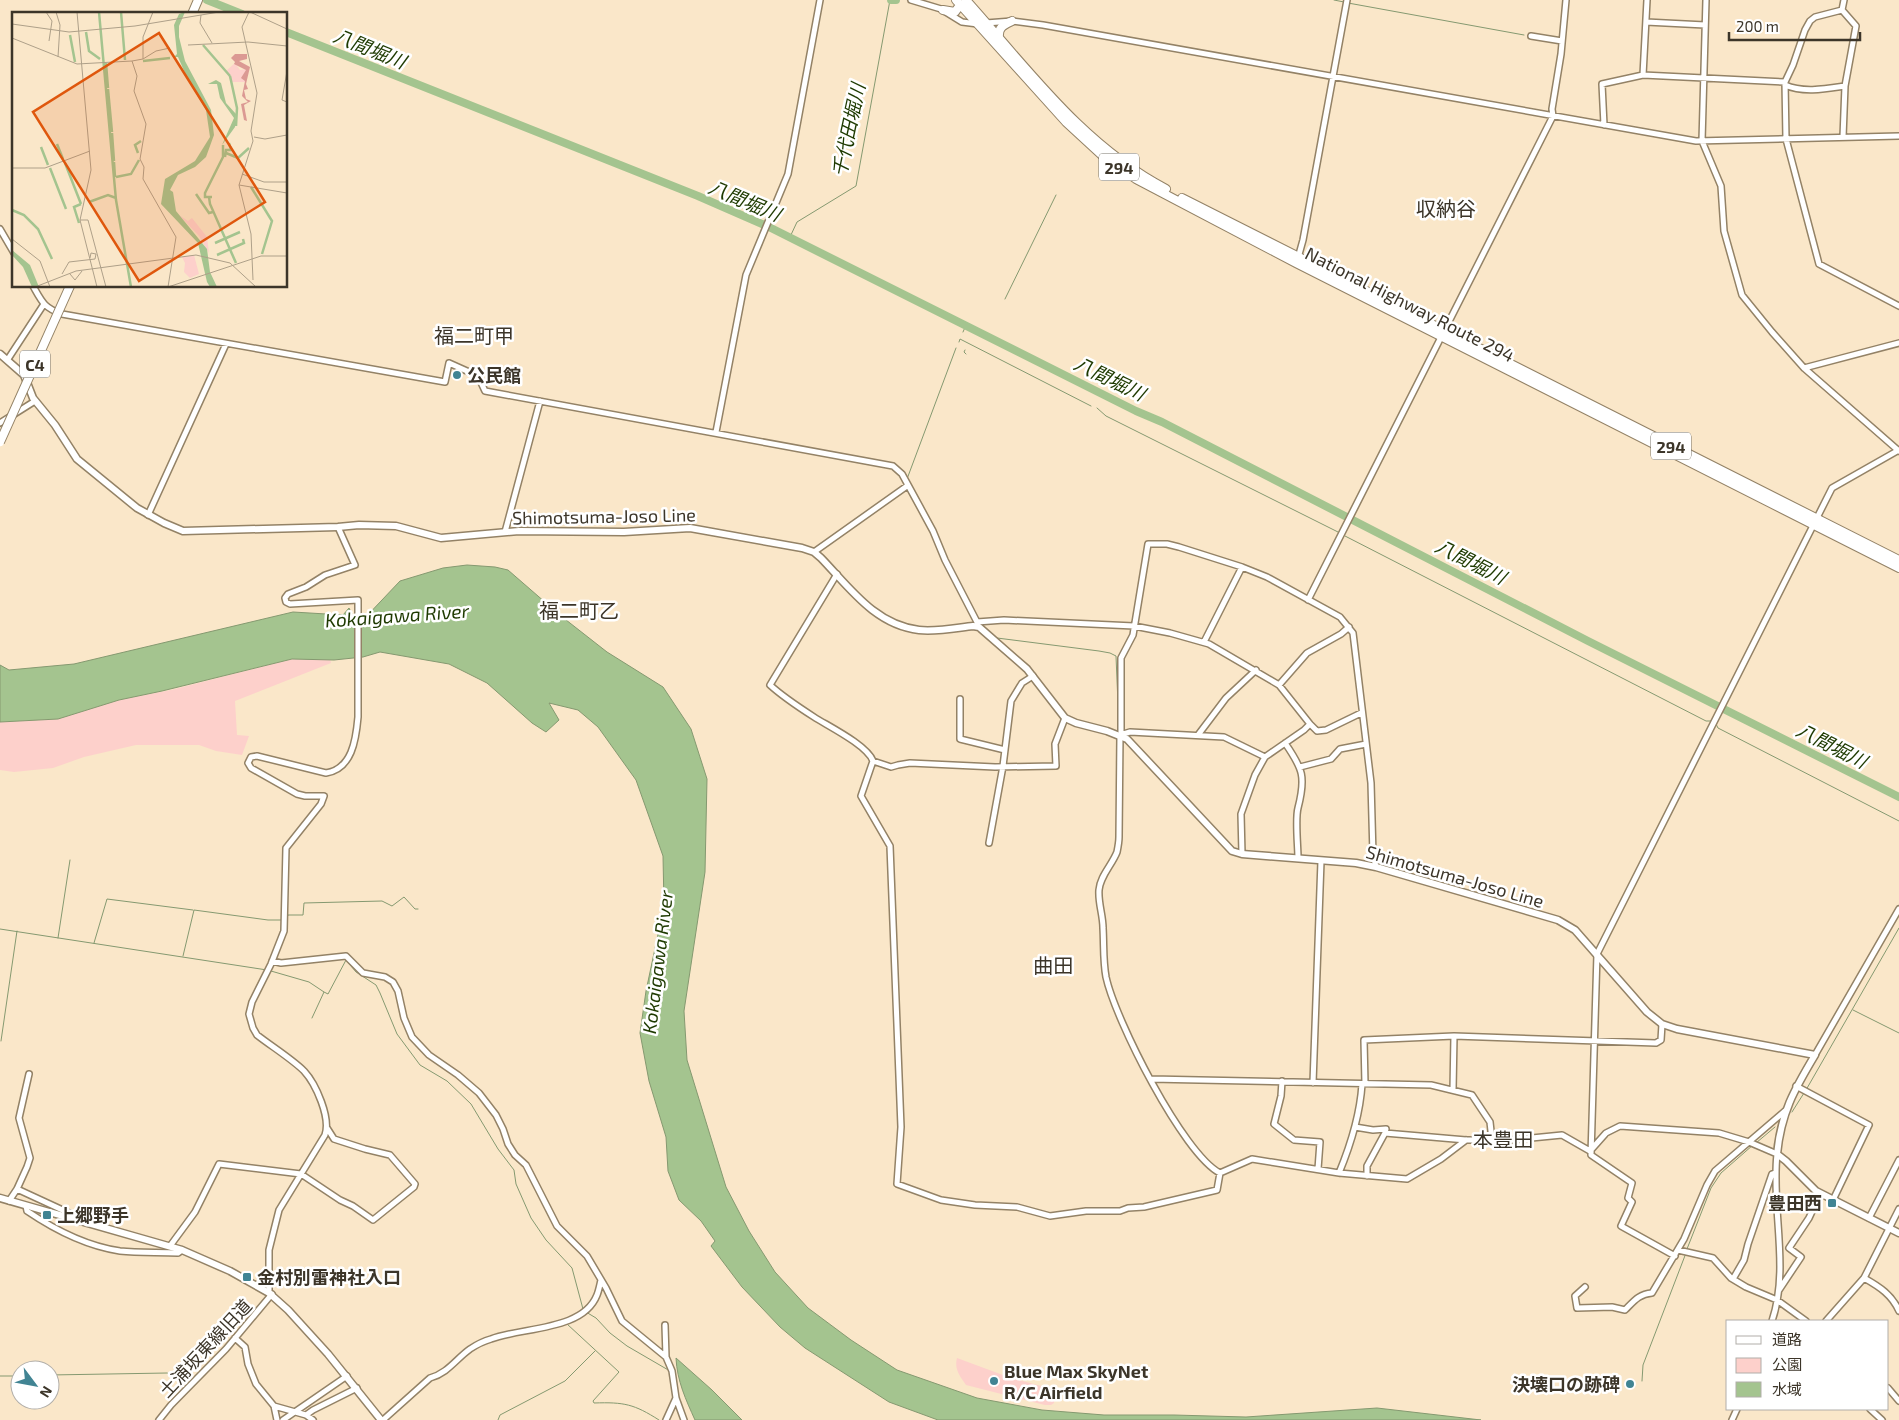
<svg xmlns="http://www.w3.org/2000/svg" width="1899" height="1420" viewBox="0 0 1899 1420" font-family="'Exo 2','Noto Sans JP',sans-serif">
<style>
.green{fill:#fdd0cb}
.water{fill:#a4c48f;stroke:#859970}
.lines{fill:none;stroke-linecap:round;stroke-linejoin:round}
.stream{stroke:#859970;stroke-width:1}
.river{stroke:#a4c48f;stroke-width:8}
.minor-casing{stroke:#938266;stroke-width:8}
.major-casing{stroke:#938266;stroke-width:9}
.highway-casing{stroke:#938266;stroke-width:10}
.minor{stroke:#fff;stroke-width:5}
.major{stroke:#fff;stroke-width:6}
.highway{stroke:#fff;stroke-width:8}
.highway-bridge-casing{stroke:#938266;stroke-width:10;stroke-linecap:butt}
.highway-bridge{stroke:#fff;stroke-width:8}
.poi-dot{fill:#418493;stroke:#fff;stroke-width:2}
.labels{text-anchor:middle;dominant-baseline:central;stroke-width:5;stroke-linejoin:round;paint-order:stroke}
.shield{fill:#fff;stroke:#767269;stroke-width:1}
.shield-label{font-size:16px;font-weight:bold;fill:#3c3529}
.street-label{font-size:18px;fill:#3c3529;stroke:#fff}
.poi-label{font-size:18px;font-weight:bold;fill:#3c3529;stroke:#fff;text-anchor:start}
.water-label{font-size:19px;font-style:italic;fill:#1e3a00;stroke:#fff}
.quarter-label{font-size:20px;fill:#3c3529;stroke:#fff}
.inset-river{fill:none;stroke:#a4c48f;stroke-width:2.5}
.inset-road{fill:none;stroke:#aea089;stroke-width:1}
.view{fill:#df570d;fill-opacity:0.15;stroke:#df570d;stroke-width:2.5}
.inset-edge{fill:none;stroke:#3c3529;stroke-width:2.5}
</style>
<rect width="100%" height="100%" fill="#fae7c9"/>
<path class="green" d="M292 659H330L331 663 235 701 237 735 249 736 242 755 216 751 199 745H136L84 757 53 768 14 772 0 770V722L58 719 119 700 171 690Z
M957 1358 1011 1378 1056 1390 1054 1403 1051 1405H1045L966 1385C960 1376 954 1369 957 1358Z"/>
<path class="water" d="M467 565 495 567 508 570 561 616 607 652 663 687 691 729 707 779 705 872 684 1011 687 1060 726 1187 749 1231 775 1272 808 1308 851 1340 897 1370 977 1398 1042 1410 1104 1415H1174L1246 1417 1377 1408 1481 1420H938L889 1402 805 1348 780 1327 742 1287 711 1246 715 1241 701 1221 679 1200 668 1171 666 1137 649 1081 640 1033 646 991 664 906 663 856 636 780 598 727 578 710 549 703 559 720 546 732 532 723 487 683 449 664 380 652 363 657 334 660 292 659 162 691 119 700 58 719 0 722V665L9 670 74 664 293 612 343 615 349 608 354 618 363 620 400 581 443 568Z
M676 1358 712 1390 742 1420H695C686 1400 677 1381 676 1358Z"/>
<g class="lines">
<path class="stream" d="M1334 0 1344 2
M1348 3 1524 35
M790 237 797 222 856 186 890 0
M1005 299 1056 195
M963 332 966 325
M959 342 960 339 1091 406
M965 350 964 352 966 354
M1097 408 1106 416 1338 532
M907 479 956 348
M1345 536 1706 721H1711
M942 547 949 562
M963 590 973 608
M980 623 992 634
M997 638 1099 651 1110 653 1116 656 1119 728
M1716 724 1718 728 1899 821
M286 920 288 915H303L304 903 382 901 392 906 404 897 415 909H418
M0 929 267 970
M58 938 70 860
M94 943 107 899 193 910
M183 956 194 910 268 920H282
M271 971 309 982 324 992 312 1018
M324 992 328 994 346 960 356 972 376 985 380 993 397 1034 420 1065 447 1081 471 1104 498 1149 514 1170 516 1184 531 1218 546 1240 572 1268 583 1309
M1853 1010 1899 1033
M1 1041 17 931
M1806 1090 1899 928
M1792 1112 1804 1093
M1756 1143 1775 1127
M1687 1249 1711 1188 1721 1173 1753 1145
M586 1312 596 1318 610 1333 627 1346 670 1371
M567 1324 619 1372 593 1401 594 1403C624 1402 634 1404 659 1420
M50 1375 167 1373 178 1376 189 1384
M0 1376H20
M1642 1381 1643 1365 1686 1253
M498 1420 500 1415 565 1381 595 1351"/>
<path class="river" d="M207 0 242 14
M891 0H896
M286 32 698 196 769 227 1136 411 1162 422 1588 641 1899 797"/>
<g class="minor-casing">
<path id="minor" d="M911 0 941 9 962 22 978 24
M1647 0 1643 75 1785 82
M1706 0 1702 141 1721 186 1724 231 1742 295 1772 332 1804 368 1899 451
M1842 10 1815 17 1810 21 1805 30 1793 65 1785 82 1786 139 1819 264 1899 306
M1646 22 1705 25
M986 23 1012 21 1043 25 1696 141 1899 136
M1531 36 1562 41
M1785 85C1803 93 1825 89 1845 86
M1604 125 1602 84 1643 75
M1843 137 1845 86 1856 26 1842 10 1844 0
M0 229 14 253
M1298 258 1303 240 1347 0
M33 286C42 302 44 308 62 314L445 382 449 363 478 376 485 391 893 466 902 474 920 507 933 531 945 560 977 622V626
M8 359 44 304
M1804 368 1899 343
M0 423 35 401
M716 432 746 275 788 174 820 0
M148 515 226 344
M505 532 540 401
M814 552 907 486
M837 574 770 685C782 696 800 708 814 717 828 726 867 745 873 761L861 796 890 846 901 1127 897 1184 941 1200 975 1205 1017 1207 1050 1216 1086 1211H1120L1128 1208 1144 1207 1217 1190 1220 1173
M1308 600 1553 116 1552 109 1561 54 1566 0
M977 622 1004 620 1134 626 1170 633 1209 644 1279 685 1310 724 1317 731 1326 730 1361 713
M1204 642 1242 567
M1279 685 1307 653 1341 634 1349 627
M960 699V739L1005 750
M1121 733V658L1133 635 1148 544H1167L1179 547 1242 567 1267 577 1340 617 1353 633 1371 783 1373 855 1376 867
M1198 735 1226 698 1256 670
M1285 743C1303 769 1306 777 1298 808 1295 819 1298 846 1298 858
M1265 757 1224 737 1130 732 1120 735 1119 837C1119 842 1118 847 1117 852 1112 865 1100 876 1099 890 1098 903 1103 915 1103 928 1104 945 1103 961 1106 977 1115 1019 1183 1154 1220 1173L1252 1159 1339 1173 1407 1179 1441 1159 1466 1140
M873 761 891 767 898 765 910 763 995 767 1056 766 1055 744 1065 718
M1300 767 1331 759 1340 749 1366 744
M989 843 1003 766 1011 701 1022 683 1033 676
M1242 854 1241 814 1255 775 1265 757 1304 730 1310 724
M272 961 281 963 346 956 363 973 385 977 393 982 398 991 404 1018 412 1037 429 1055 458 1075 479 1093 496 1115 503 1129 508 1144 515 1155 526 1165 557 1226 587 1256 606 1288 622 1321 666 1357
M1815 1055 1899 909
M1151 1079 1431 1085 1472 1095 1490 1122 1492 1140
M1282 1081 1281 1096 1274 1124 1294 1140 1320 1142 1318 1169
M1313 1083 1321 861
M1365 1084 1364 1040 1454 1036 1656 1043 1661 1040 1662 1024
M1796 1086 1869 1125 1833 1200
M1453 1090 1454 1036
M1355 1127 1373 1130 1386 1129 1385 1133
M1590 1151 1606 1133 1620 1126 1719 1133 1749 1142 1777 1154C1771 1209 1790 1267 1772 1321
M1339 1173C1351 1144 1360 1116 1362 1084
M1367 1176V1166L1385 1133 1466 1140H1511L1562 1135 1590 1151
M17 1189 69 1213 73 1219
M9 1201 17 1189 27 1167 30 1158 19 1118 29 1074
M26 1206 27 1211C55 1230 86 1246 120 1251 139 1253 159 1252 178 1253L182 1250
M1869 1218 1899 1160
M170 1246 195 1212 219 1164 301 1174 340 1200 353 1206 373 1220 414 1187 415 1184 390 1155 365 1149 334 1139 327 1128
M1678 1250 1713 1258 1731 1278 1746 1287 1777 1300 1806 1321
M1675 1256 1621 1226 1632 1202 1628 1198 1632 1183 1591 1155 1597 954 1832 488 1899 450
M1864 1278C1880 1287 1892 1295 1899 1311
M1733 1279 1744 1260 1748 1244 1772 1174 1775 1173
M1585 1287 1575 1296 1577 1308 1612 1307 1625 1310C1634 1301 1639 1294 1652 1293L1684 1239 1707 1185 1715 1171 1785 1111
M1779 1290 1801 1257 1789 1248 1809 1218 1820 1194
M269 1293V1250L279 1210 325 1135C331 1118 316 1084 304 1071 292 1059 271 1046 257 1035L253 1028 249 1014 252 1002 271 964 284 931 286 848 321 804 324 796H305L297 794 251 768 248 763 251 757 257 756 326 773C352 769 356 740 358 717V600L290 604 286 602 285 598 288 594 306 587 325 575 355 565 338 527
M1826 1321 1864 1278 1899 1209
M665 1325 666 1357 672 1371 676 1398 684 1420
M235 1338 245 1347 248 1364 256 1384 274 1406 277 1420
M1888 1388 1899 1401
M274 1406 306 1415 313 1420
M1870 1409 1882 1420
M306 1415 313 1410 357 1388
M159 1420 171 1405 226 1349 272 1294
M283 1420 347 1376
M383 1420 430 1378C448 1373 456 1359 470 1349 476 1345 484 1341 491 1339 522 1327 583 1331 597 1295 599 1290 600 1284 601 1280
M666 1420 676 1398
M1732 1420 1737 1409"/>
</g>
<g class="major-casing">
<path id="major" d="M0 354 24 375 33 398 55 425 77 459 137 508 164 523 183 531 338 527 359 525 396 526 441 538 519 531 624 532 690 528 802 548 814 552 821 558C849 587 875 625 919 630 936 632 956 628 973 626L979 627 1027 669 1065 718 1076 723 1107 731 1127 739 1232 851 1242 854 1356 863 1376 867 1558 920 1575 930 1647 1012 1662 1024 1677 1029 1815 1055C1794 1090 1781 1113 1777 1154L1786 1161 1816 1191 1899 1233
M0 1198 182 1250 230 1271 269 1293 288 1310 328 1354 381 1420"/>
</g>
<g class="highway-casing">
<path id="highway" d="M956 0 1066 122 1104 157 1136 179 1296 263 1899 568
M966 0C1028 69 1082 145 1166 189
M943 10 955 12 960 5
M192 14 198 0
M999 37C998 27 1004 25 1012 21
M1182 198 1899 560"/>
</g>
<use href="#minor" class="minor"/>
<use href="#major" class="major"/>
<use href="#highway" class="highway"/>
<g class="highway-bridge-casing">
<path id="highway-bridge" d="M0 442 70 286"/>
</g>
<use href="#highway-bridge" class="highway-bridge"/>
</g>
<g class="poi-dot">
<circle cx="457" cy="375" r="5"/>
<rect x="1827" y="1198" width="10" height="10" rx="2.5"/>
<rect x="42" y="1210" width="10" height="10" rx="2.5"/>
<rect x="242" y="1272" width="10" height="10" rx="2.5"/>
<circle cx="994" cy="1381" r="5"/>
<circle cx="1630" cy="1384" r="5"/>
</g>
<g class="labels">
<g class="shield">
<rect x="1099" y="153.5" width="40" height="27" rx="4"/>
<rect x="20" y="350.5" width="30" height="27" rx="4"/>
<rect x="1651" y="432.5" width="40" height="27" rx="4"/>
</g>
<g class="shield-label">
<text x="1119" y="167">294</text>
<text x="35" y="364">C4</text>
<text x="1671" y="446">294</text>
</g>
<g class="street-label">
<text transform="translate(1410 304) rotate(27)">National Highway Route 294</text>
<text transform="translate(604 516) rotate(-1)">Shimotsuma-Joso Line</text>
<text transform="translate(1455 876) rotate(16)">Shimotsuma-Joso Line</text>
<text transform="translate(205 1348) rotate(-47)">土浦坂東線旧道</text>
</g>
<g class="poi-label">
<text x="467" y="375">公民館</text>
<text x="1822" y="1203" text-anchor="end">豊田西</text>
<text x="57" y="1215">上郷野手</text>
<text x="257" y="1277">金村別雷神社入口</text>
<text x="1004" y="1371">Blue Max SkyNet<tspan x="1004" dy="21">R/C Airfield</tspan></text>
<text x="1620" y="1384" text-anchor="end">決壊口の跡碑</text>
</g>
<g class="water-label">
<text transform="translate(370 48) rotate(22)">八間堀川</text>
<text transform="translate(848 130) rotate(-78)">千代田堀川</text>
<text transform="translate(745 200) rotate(23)">八間堀川</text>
<text transform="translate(1110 378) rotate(26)">八間堀川</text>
<text transform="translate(1471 561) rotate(27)">八間堀川</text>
<text transform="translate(397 615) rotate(-4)">Kokaigawa River</text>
<text transform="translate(1832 745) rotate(27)">八間堀川</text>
<text transform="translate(657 962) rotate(-83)">Kokaigawa River</text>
</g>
<g class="quarter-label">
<text x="1446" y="208">収納谷</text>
<text x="474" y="335">福二町甲</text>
<text x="579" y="610">福二町乙</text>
<text x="1053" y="965">曲田</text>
<text x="1503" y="1139">本豊田</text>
</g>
</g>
<g transform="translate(12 12)">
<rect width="275" height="275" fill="#fae7c9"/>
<path d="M223 51 228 58 235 57 233 70H219L214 59ZM167 203 176 209 180 206 195 225 197 241 187 224ZM182 243 187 262 178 266 172 260 173 251 170 245Z" fill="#fdd0cb"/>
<path d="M223 42H235V47L227 49 238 55 234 72 236 77 232 78 234 87 239 89 232 93 235 109 232 108 229 92 236 90 230 84 233 69 229 66 234 58 222 52 223 50 219 46Z" fill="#db9993"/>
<path d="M173 0 167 14V25L173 49 199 98 202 123 194 145 183 155 166 163 158 178 161 180 164 199 195 237 198 260 205 275H198L195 270 186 231 149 192 153 167 183 149 198 125 194 98 176 68 166 45H162L165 42 162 13 167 2ZM204 68 209 71 214 91 224 102 223 115 210 133 222 106 208 86 205 72H196ZM0 238 18 253 27 275H20L11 255 0 243Z" fill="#a4c48f"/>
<path class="inset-river" d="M87 0 104 188 119 275M109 0 113 48M74 20 77 39 88 47M58 23 63 50M191 33 218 64M131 49 158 46M94 51 96 76M218 64 225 96 224 114M96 77 100 120M100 121 102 149M45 132 51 147M29 135 36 153M126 141 123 133 129 129M214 141 226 146 237 136M213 145 214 138H219L217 131M102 150 103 165M53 151 69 192M38 156 54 197M104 165 119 162 127 148M239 175 260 209 250 242M184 182 197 201 201 200M197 185H193V181L211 145V133M200 185H197L198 192 224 251M77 190 96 183 104 186M0 198 12 203 26 217 40 247M67 211 62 195 69 192M203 231 228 220M205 243 232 231 231 227"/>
<path class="inset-road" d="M34 0 40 9 37 29M44 0 48 13 46 45M65 0 79 158 68 208 85 275M141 0 131 25V47L120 49 125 64 122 79 134 112 128 147 132 155 131 167 164 225 156 275M237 0 230 15 245 81 239 119 241 129 227 173 239 222 241 268M238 0 275 17M189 3 188 11 200 31M0 12 57 20 123 14 207 0M0 26 65 52 120 49M176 33 236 30 275 34M131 47 144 39 158 36M275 59 270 88 275 90M242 125 253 127 275 123M0 156H33L78 139M230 162 252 170H275M227 173 275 181M68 208H76L94 275M0 227 28 249 38 275M50 262 57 250 83 247 84 242 79 241 78 246M58 262 63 268 70 259M23 275 64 259 184 243 218 251 244 275M156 275 249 244H275"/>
<path class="view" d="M147 21 253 190 127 269 21 100Z"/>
<rect width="275" height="275" class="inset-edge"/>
</g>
<rect x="1726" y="1320" width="162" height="90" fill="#ffffff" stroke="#b1aea9"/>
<rect x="1736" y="1336" width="25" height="8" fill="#ffffff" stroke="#b1aea9"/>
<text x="1772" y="1345" font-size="15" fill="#3c3529">道路</text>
<rect x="1736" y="1358" width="25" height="15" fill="#fdd0cb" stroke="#b1aea9"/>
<text x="1772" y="1370" font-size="15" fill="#3c3529">公園</text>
<rect x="1736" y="1382" width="25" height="15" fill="#a4c48f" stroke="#b1aea9"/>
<text x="1772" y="1395" font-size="15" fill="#3c3529">水域</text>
<g transform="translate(35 1385) rotate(122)"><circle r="24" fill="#ffffff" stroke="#b1aea9"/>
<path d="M0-4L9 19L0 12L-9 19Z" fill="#418493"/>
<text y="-8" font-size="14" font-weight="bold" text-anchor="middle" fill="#3c3529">N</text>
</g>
<path d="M1729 32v8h131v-8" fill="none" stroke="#3c3529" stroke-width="2.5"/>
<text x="1736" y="32" font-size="15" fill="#3c3529" stroke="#ffffff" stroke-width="4" paint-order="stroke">200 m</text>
</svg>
